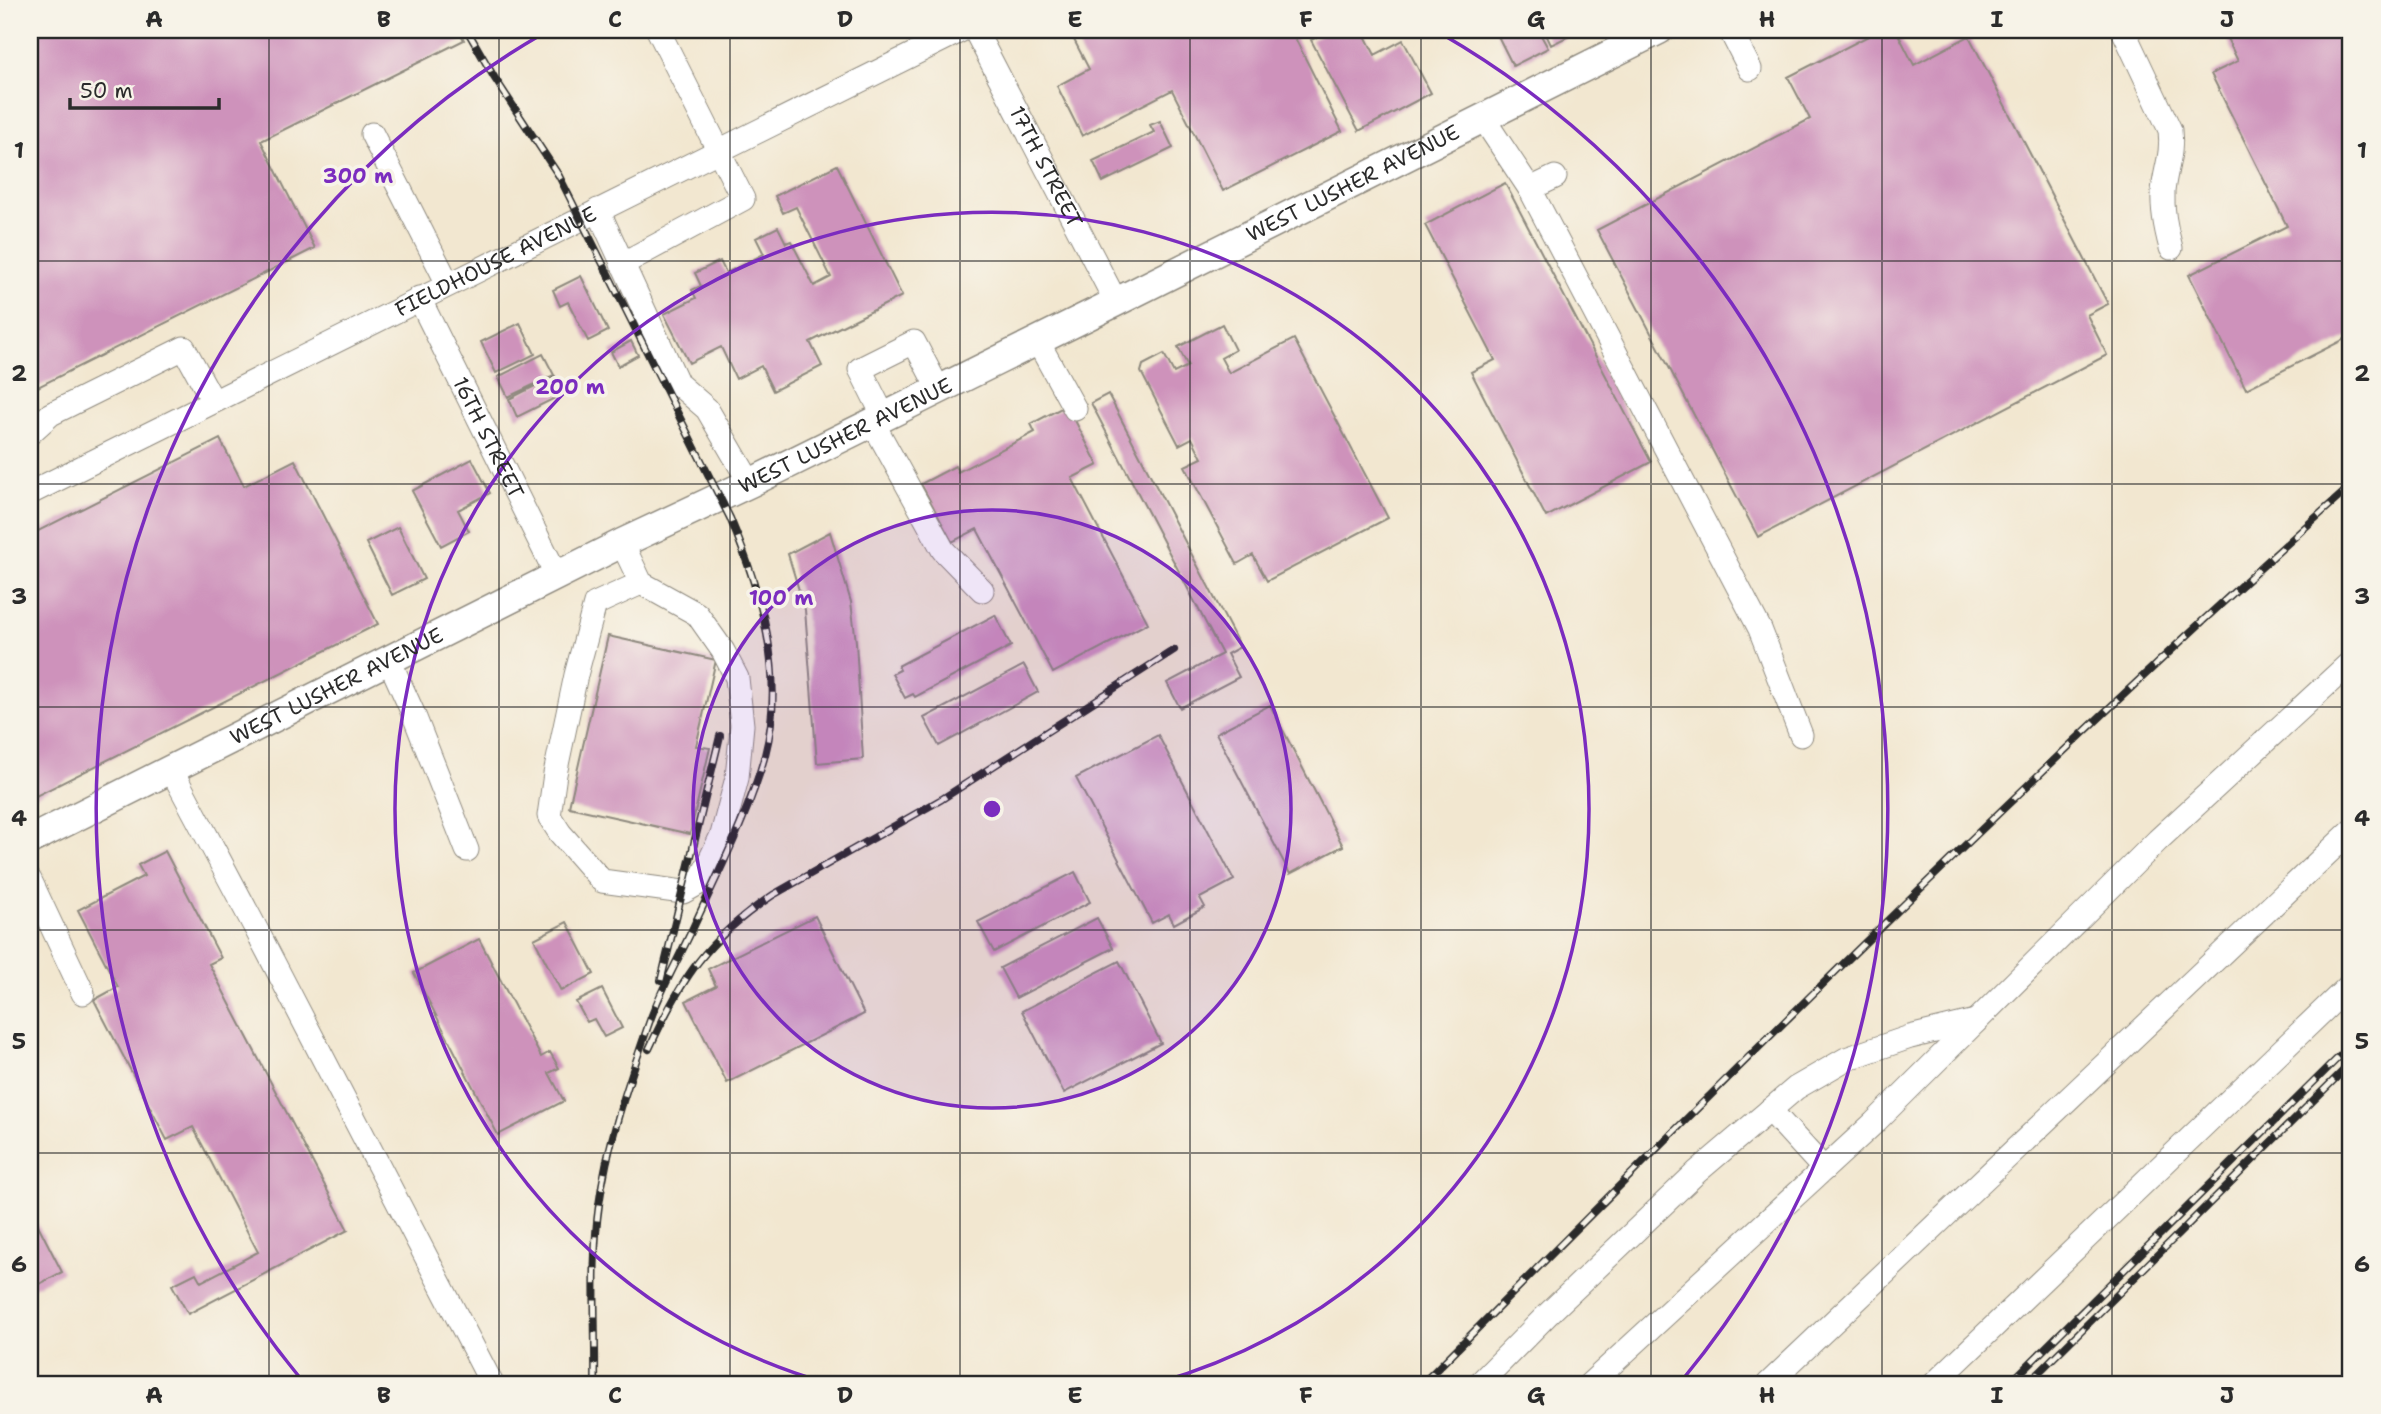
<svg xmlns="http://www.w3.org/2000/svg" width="2381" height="1414" viewBox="0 0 2381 1414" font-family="'Shantell Sans',sans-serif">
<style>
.building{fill:#ce92bb}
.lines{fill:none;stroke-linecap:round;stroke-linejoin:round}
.minor-casing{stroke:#8e897e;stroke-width:25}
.major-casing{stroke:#8e897e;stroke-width:31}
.minor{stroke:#fff;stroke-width:23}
.major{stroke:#fff;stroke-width:28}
.rail-casing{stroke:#2b2b2b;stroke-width:8}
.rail{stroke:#f7f3e8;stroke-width:5;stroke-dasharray:16;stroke-linecap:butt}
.grid{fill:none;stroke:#2b2b2b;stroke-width:2;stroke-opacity:0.55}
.ring{fill:none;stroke:#7b2cbf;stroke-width:3.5}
.labels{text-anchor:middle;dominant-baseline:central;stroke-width:7;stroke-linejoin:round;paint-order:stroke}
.street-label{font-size:21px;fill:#2b2b2b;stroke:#f7f3e8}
.centre{fill:#7b2cbf;stroke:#f7f3e8;stroke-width:3.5}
.ring-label{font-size:21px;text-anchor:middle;font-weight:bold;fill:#7b2cbf;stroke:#f7f3e8;stroke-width:7;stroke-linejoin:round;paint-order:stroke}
.neatline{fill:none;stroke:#2b2b2b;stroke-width:2.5}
.grid-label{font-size:23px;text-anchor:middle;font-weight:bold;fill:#2b2b2b}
</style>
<rect width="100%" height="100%" fill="#f7f3e8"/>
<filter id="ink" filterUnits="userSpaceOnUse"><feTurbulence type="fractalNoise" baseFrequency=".0143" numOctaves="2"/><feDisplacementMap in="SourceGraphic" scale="14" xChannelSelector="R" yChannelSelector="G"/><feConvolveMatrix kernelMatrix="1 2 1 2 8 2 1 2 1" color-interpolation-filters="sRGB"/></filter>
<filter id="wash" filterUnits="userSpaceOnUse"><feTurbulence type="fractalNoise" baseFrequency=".00686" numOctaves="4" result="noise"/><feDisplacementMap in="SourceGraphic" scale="28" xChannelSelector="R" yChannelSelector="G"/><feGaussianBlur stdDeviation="1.57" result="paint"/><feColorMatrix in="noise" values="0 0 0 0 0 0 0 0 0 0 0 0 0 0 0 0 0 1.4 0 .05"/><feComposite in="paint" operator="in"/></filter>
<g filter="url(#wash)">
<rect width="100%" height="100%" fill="#f2e7d0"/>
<g id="blocks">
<path class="building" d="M30 30H459L464 40 261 141 315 248 30 391Z
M1069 30H1291L1342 131 1223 191 1172 90 1082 136 1057 86 1089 69Z
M1331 30H1362L1375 55 1403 40 1431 93 1359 131 1311 40Z
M1495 30H1538L1548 48 1513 66Z
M1544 30H1581L1551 45Z
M1880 30H1896L1914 65 1969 36 2108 304 2087 315 2107 355 1758 537 1597 230 1810 119 1788 77Z
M2223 30H2351V336L2246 389 2189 275 2287 226 2211 74 2238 61Z
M1160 121 1173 148 1103 182 1093 161 1154 132 1150 125Z
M837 165 902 296 810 342 822 366 773 391 761 366 736 379 721 347 689 363 664 314 696 298 692 290 701 286 695 273 720 261 726 273 764 254 756 238 778 227 786 243 791 241 814 286 831 277 796 207 783 213 775 196Z
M1505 183 1651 462 1546 517 1471 372 1495 360 1425 225Z
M581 276 608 331 588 341 568 302 560 306 553 290Z
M520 323 535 354 496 373 481 342Z
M1222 324 1235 350 1221 358 1229 373 1294 339 1388 518 1267 581 1253 555 1237 564 1185 466 1202 458 1192 438 1179 445 1141 372 1143 365 1164 354 1174 373 1188 366 1178 347Z
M631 341 638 355 618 366 611 352Z
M543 354 554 375 508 397 498 377Z
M555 376 563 394 517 417 509 399Z
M1108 394 1240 647 1227 654 1239 677 1180 708 1167 683 1222 654 1091 403Z
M1067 405 1098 465 1072 478 1148 623 1053 673 977 529 952 542 921 484 955 466 958 472 1035 432 1031 424Z
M220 439 244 486 295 460 378 624 30 799V535Z
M472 459 490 493 458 510 469 531 441 546 412 491Z
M398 527 424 579 392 595 366 543Z
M830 532 851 602 856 642 863 759 817 763 805 610 788 554Z
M995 615 1011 646 915 697 913 694 905 698 892 674 900 670 898 666Z
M608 636 716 660 696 746 710 748 690 834 569 807Z
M1024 665 1038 692 939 746 924 718Z
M1270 705 1343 846 1290 874 1216 733Z
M1158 735 1234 880 1200 898 1205 907 1174 924 1169 914 1152 923 1076 778Z
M165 851 221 958 209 964 348 1230 188 1314 172 1285 196 1273 201 1282 258 1252 193 1127 167 1140 94 1000 118 987 78 910 144 876 138 865Z
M1075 872 1090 902 994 952 978 922Z
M815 916 864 1014 727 1083 686 1001 716 986 708 969Z
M1097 918 1113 948 1016 998 1000 968Z
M567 922 594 974 561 991 534 939Z
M479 939 541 1057 550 1052 559 1068 549 1073 564 1101 498 1135 414 973Z
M1119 961 1161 1043 1064 1093 1022 1011Z
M602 989 622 1028 604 1037 594 1019 587 1022 576 1002Z
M37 1223 62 1272 30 1289V1226Z"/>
</g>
</g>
<g filter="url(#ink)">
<use href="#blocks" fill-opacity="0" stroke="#8e897e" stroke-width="2"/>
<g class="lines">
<g class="minor-casing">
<g id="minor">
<path id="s1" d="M975 30 1116 302"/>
<path d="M1730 30 1750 69"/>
<path d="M2123 30 2170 130C2173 155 2165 169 2163 192 2162 211 2166 230 2171 248"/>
<path d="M1483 118 1530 189 1760 629 1801 735"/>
<path d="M372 134 448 284"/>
<path d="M1530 189 1555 177"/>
<path d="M598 210 678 384 707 409 750 483"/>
<path d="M622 264 743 199 658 30"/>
<path id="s2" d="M419 298 557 576"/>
<path d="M1038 342 1075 409"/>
<path d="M884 417 860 369 914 342 939 390"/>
<path d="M873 423 943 550 982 590"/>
<path d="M30 433 51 414 184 348 213 401"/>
<path id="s3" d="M30 493 962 30"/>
<path d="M622 543 641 583 595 604 576 675 555 774 549 816 560 833 602 881 683 892 699 883 722 835 737 778 742 725 737 678 723 651 697 614 641 583"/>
<path d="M389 660 413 713 467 850"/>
<path d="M171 769 255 927 492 1384"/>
<path d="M30 880 83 993"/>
<path d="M1770 1110 1824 1169"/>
<path d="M1479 1384 1548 1314 1697 1172 1796 1088 1846 1059 1910 1037 1976 1021"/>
<path d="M1590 1384 1874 1123 2158 840 2351 662"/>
<path d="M1768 1384 2351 831"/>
<path d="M1934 1384 2351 984"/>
</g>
</g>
<g class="major-casing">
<g id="major">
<path id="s4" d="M30 840 622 543 750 483 1116 302 1659 30"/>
</g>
</g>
<use href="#minor" class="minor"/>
<use href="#major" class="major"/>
<g class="rail-casing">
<path id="rail" d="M467 30 494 77 559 176 730 518C761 592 786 675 765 755 748 816 718 873 692 930 677 962 659 993 648 1026 628 1084 607 1144 599 1205 591 1260 596 1327 595 1384
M661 980 720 736
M649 1049C682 977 706 940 773 895L942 799 1174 650
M1422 1384C1726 1078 2030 773 2351 486
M2009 1384 2351 1045
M2027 1384 2351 1063"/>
</g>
<use href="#rail" class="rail"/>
</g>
</g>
<path class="grid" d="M269 30V1384M499 30V1384M730 30V1384M960 30V1384M1190 30V1384M1421 30V1384M1651 30V1384M1882 30V1384M2112 30V1384M30 261H2351M30 484H2351M30 707H2351M30 930H2351M30 1153H2351"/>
<circle cx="992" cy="809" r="299" fill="#7b2cbf" fill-opacity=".12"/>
<g class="ring">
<circle cx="992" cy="809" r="299"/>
<path d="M827 1383A597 597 0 1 1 1157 1383"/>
<path d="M301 1379A896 896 0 0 1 544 33M1440 33A896 896 0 0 1 1683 1379"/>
</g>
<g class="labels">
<g class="street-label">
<text stroke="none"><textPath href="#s1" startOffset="154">17TH STREET</textPath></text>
<text stroke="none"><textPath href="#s4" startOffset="1477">WEST LUSHER AVENUE</textPath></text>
<text stroke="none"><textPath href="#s3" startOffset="520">FIELDHOUSE AVENUE</textPath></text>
<text stroke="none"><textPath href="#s4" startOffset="910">WEST LUSHER AVENUE</textPath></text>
<text stroke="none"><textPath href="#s2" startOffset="156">16TH STREET</textPath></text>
<text stroke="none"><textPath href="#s4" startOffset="343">WEST LUSHER AVENUE</textPath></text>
</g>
</g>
<circle cx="992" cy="809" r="10" class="centre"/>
<g class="ring-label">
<text x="358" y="183">300 m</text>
<text x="570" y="394">200 m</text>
<text x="781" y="605">100 m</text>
</g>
<rect width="2381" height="1414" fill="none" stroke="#f7f3e8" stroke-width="77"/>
<path d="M70 98v10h149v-10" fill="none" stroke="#2b2b2b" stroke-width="3.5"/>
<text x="80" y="98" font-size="21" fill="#2b2b2b" stroke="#f7f3e8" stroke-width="5" paint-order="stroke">50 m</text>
<rect x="38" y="38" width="2304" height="1338" class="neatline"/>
<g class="grid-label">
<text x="154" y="27">A</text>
<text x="384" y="27">B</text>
<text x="615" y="27">C</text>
<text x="845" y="27">D</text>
<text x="1075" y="27">E</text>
<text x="1306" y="27">F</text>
<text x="1536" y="27">G</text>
<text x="1767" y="27">H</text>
<text x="1997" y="27">I</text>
<text x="2227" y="27">J</text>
<text x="19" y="158">1</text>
<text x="2362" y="158">1</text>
<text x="19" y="381">2</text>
<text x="2362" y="381">2</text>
<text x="19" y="604">3</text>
<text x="2362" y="604">3</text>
<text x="19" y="826">4</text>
<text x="2362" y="826">4</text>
<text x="19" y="1049">5</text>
<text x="2362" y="1049">5</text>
<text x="19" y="1272">6</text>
<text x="2362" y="1272">6</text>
<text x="154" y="1403">A</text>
<text x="384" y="1403">B</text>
<text x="615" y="1403">C</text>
<text x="845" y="1403">D</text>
<text x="1075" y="1403">E</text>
<text x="1306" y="1403">F</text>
<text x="1536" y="1403">G</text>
<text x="1767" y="1403">H</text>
<text x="1997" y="1403">I</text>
<text x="2227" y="1403">J</text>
</g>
</svg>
